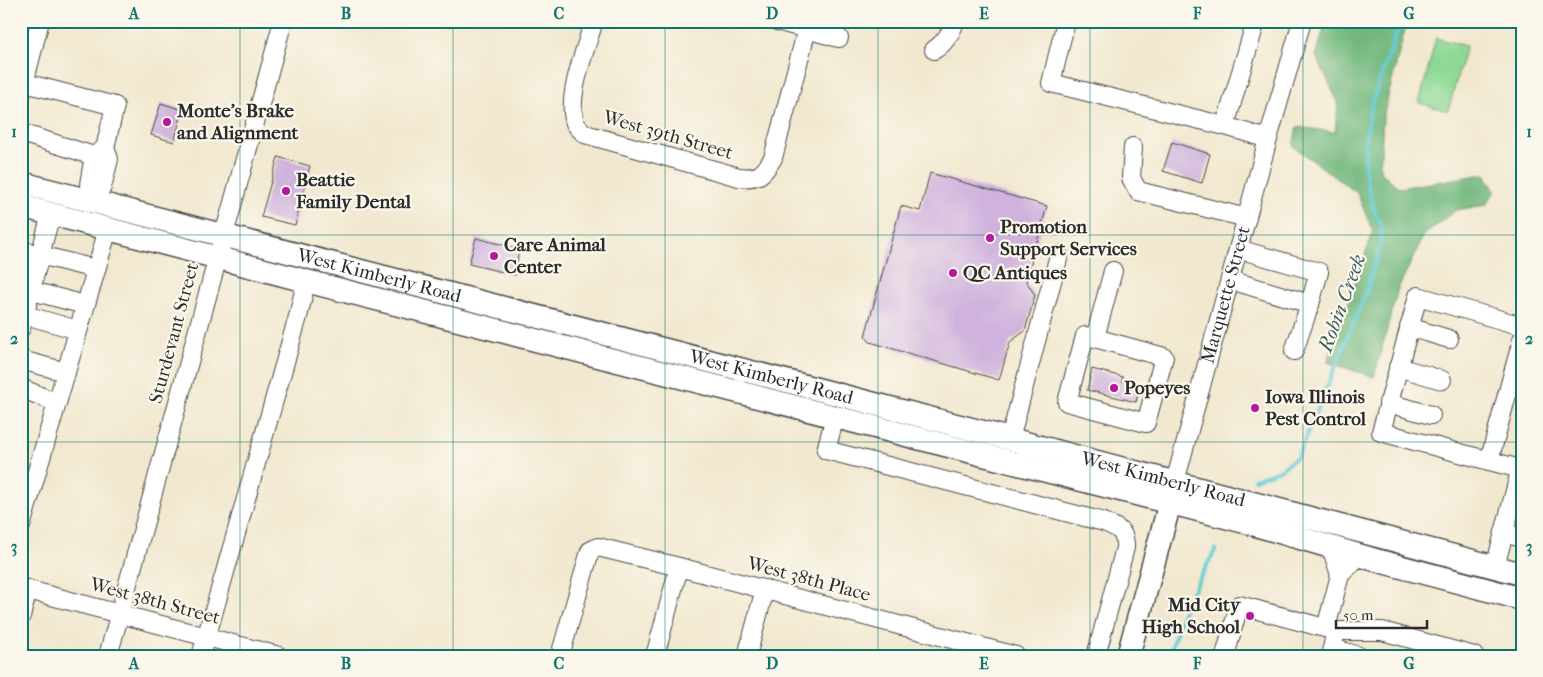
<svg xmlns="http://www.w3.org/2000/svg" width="1543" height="677" viewBox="0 0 1543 677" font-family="'IM FELL French Canon',serif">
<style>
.green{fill:#8dd894;stroke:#5c8260}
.forest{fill:#72b87e;stroke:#4e7254}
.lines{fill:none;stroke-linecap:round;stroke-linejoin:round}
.stream{stroke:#5dcad3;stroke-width:4}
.building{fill:#cfb2dd}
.minor-casing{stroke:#494744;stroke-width:20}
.major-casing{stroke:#494744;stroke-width:25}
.minor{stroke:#fff;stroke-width:18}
.major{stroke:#fff;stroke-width:22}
.grid{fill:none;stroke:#0f766e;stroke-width:1;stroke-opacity:0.55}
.poi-dot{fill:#b5179e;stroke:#fbf7ec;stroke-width:2}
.labels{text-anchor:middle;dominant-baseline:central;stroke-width:4.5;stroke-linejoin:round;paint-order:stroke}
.poi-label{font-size:19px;font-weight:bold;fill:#2b2b2b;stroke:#fbf7ec;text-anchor:start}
.street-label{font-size:19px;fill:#2b2b2b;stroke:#fbf7ec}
.water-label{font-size:20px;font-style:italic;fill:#3a5b5d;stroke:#fbf7ec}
.neatline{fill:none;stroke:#0f766e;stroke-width:2}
.grid-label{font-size:16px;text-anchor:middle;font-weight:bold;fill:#0f766e}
</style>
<rect width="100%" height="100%" fill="#fbf7ec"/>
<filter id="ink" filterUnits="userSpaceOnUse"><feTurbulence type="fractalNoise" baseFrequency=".02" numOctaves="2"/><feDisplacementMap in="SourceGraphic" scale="10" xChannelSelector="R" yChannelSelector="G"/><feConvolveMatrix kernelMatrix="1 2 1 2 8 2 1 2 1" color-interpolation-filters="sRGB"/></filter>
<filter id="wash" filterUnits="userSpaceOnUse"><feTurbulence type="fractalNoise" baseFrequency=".0096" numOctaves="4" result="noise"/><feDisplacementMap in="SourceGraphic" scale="20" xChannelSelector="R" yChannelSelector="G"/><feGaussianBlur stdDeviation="1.12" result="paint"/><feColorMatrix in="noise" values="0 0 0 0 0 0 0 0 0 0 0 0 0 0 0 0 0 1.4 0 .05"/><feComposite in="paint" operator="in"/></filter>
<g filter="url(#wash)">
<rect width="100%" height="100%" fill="#f1e8cf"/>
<path class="green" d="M1436 38 1466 46 1448 111 1419 103Z"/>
<path class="forest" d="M1326 21H1407L1383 117 1380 171 1399 188 1485 174 1495 191 1486 205 1456 210 1424 235 1398 289 1374 377 1327 362 1373 232 1357 193 1293 146 1297 127 1335 132 1338 102 1316 56Z"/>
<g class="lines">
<path class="stream" d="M1254 479 1280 470 1298 456 1366 293 1380 245 1382 230 1371 201 1365 170V141L1372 102 1401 21
M1169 656 1185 605 1216 549"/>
</g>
<g id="blocks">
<path class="building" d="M161 103 183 110 174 142 151 135Z
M1172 142 1210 154 1202 183 1163 171Z
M278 157 310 166 295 225 261 217Z
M930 173 1047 206 1026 281 1035 295 1025 331 1010 342 999 380 870 342 865 336 901 206 920 211Z
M476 238 519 249 515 275 469 264Z
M1092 369 1123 377 1122 381 1140 386 1136 402 1087 390Z"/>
</g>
</g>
<g filter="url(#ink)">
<use href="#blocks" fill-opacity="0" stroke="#494744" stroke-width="1"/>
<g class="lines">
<g class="minor-casing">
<g id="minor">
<path d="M594 21C586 48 566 97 575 123 577 127 582 131 585 134L739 177C759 179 763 175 773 158L807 29"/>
<path d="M777 21 839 38"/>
<path d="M1066 21 1051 83 1225 126 1268 139"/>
<path d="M934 50C945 43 951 34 955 21"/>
<path d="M21 82 115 106 105 148"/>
<path d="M21 95 40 21"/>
<path d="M1225 126 1256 21"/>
<path d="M21 133 94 156"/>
<path d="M1133 147 1131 178 1138 191 1247 218"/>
<path d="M105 148 109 159 102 187 94 194 89 184 94 156Z"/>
<path d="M21 250 40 255 51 214"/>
<path d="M1230 280 1310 304 1319 272 1238 249"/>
<path d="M32 291 85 305"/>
<path d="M25 315 78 330"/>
<path d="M1409 327 1449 339"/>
<path d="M21 328 40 255 95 269"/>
<path d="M1095 338 1085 336 1067 402 1146 423 1164 357 1095 338 1113 271"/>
<path d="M1294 351 1310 304"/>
<path d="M21 360 66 372"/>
<path d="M1398 367 1442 380"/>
<path d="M21 388 57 403"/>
<path d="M1388 403 1431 415"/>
<path d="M835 417 826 450 1104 522C1118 528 1126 531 1125 548L1096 656"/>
<path d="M1010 439 1059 255"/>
<path d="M1489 461 1522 340"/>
<path d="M1520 469 1381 432 1418 296 1522 326"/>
<path id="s1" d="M1175 482 1268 139 1302 21"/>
<path d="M21 526 108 229"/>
<path d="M1504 533 1522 538"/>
<path d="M1331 547 1340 575 1360 555"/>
<path d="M1495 567 1522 464"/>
<path d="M21 588 279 656"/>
<path d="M21 616 28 589"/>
<path d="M1326 628 1340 575"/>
<path d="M1336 631H1382L1474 656"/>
<path d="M108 656 283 21"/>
<path d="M201 656 299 313 306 281"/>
<path d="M560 656 590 551 598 547 679 567 1016 656"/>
<path d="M655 656 679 567"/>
<path d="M747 656 765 589"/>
<path d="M1225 656 1239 605 1336 631 1332 648 1359 656"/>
</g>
</g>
<g class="major-casing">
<g id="major">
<path id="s2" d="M21 183 1010 439 1522 574"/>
<path d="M21 206 306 281 1245 522 1379 561 1522 599"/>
<path d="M1128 656 1174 488"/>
</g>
</g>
<use href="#minor" class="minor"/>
<use href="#major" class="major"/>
</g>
</g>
<path class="grid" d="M240 21V656M453 21V656M665 21V656M878 21V656M1090 21V656M1303 21V656M21 235H1522M21 442H1522"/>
<g class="poi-dot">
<circle cx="167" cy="122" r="5"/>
<circle cx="286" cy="191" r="5"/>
<circle cx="990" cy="238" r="5"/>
<circle cx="494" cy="256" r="5"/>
<circle cx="953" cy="273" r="5"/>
<circle cx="1114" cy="388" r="5"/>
<circle cx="1255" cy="408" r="5"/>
<circle cx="1250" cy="616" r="5"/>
</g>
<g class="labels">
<g class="poi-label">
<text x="177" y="111">Monte's Brake<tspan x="177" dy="22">and Alignment</tspan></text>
<text x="296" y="180">Beattie<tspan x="296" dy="22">Family Dental</tspan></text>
<text x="1000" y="227">Promotion<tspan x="1000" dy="22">Support Services</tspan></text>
<text x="504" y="245">Care Animal<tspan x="504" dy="22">Center</tspan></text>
<text x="963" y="273">QC Antiques</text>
<text x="1124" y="388">Popeyes</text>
<text x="1265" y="397">Iowa Illinois<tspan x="1265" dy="22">Pest Control</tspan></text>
<text x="1240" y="605" text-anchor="end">Mid City<tspan x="1240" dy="22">High School</tspan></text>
</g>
<g class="street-label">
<text transform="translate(668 135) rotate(16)">West 39th Street</text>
<text stroke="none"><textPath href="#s2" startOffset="370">West Kimberly Road</textPath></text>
<text stroke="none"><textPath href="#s1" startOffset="194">Marquette Street</textPath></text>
<text transform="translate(174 333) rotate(-75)">Sturdevant Street</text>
<text stroke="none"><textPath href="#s2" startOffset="775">West Kimberly Road</textPath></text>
<text stroke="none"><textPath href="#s2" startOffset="1180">West Kimberly Road</textPath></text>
<text transform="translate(809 579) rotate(15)">West 38th Place</text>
<text transform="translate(155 601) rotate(15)">West 38th Street</text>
</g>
<g class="water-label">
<text transform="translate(1342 303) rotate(-70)">Robin Creek</text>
</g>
</g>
<rect width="1543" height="677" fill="none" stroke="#fbf7ec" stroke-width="55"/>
<path d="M1336 620v8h91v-8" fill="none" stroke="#2b2b2b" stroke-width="2.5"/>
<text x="1343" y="620" font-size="15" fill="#2b2b2b" stroke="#fbf7ec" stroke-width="4" paint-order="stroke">50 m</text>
<rect x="28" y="28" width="1488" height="622" class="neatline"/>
<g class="grid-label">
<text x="134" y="19">A</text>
<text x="346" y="19">B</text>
<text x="559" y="19">C</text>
<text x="772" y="19">D</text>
<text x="984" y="19">E</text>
<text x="1197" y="19">F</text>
<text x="1409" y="19">G</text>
<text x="14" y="137">1</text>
<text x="1529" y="137">1</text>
<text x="14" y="344">2</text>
<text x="1529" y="344">2</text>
<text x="14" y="552">3</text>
<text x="1529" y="552">3</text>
<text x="134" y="669">A</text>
<text x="346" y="669">B</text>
<text x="559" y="669">C</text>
<text x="772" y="669">D</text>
<text x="984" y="669">E</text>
<text x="1197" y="669">F</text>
<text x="1409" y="669">G</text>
</g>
</svg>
